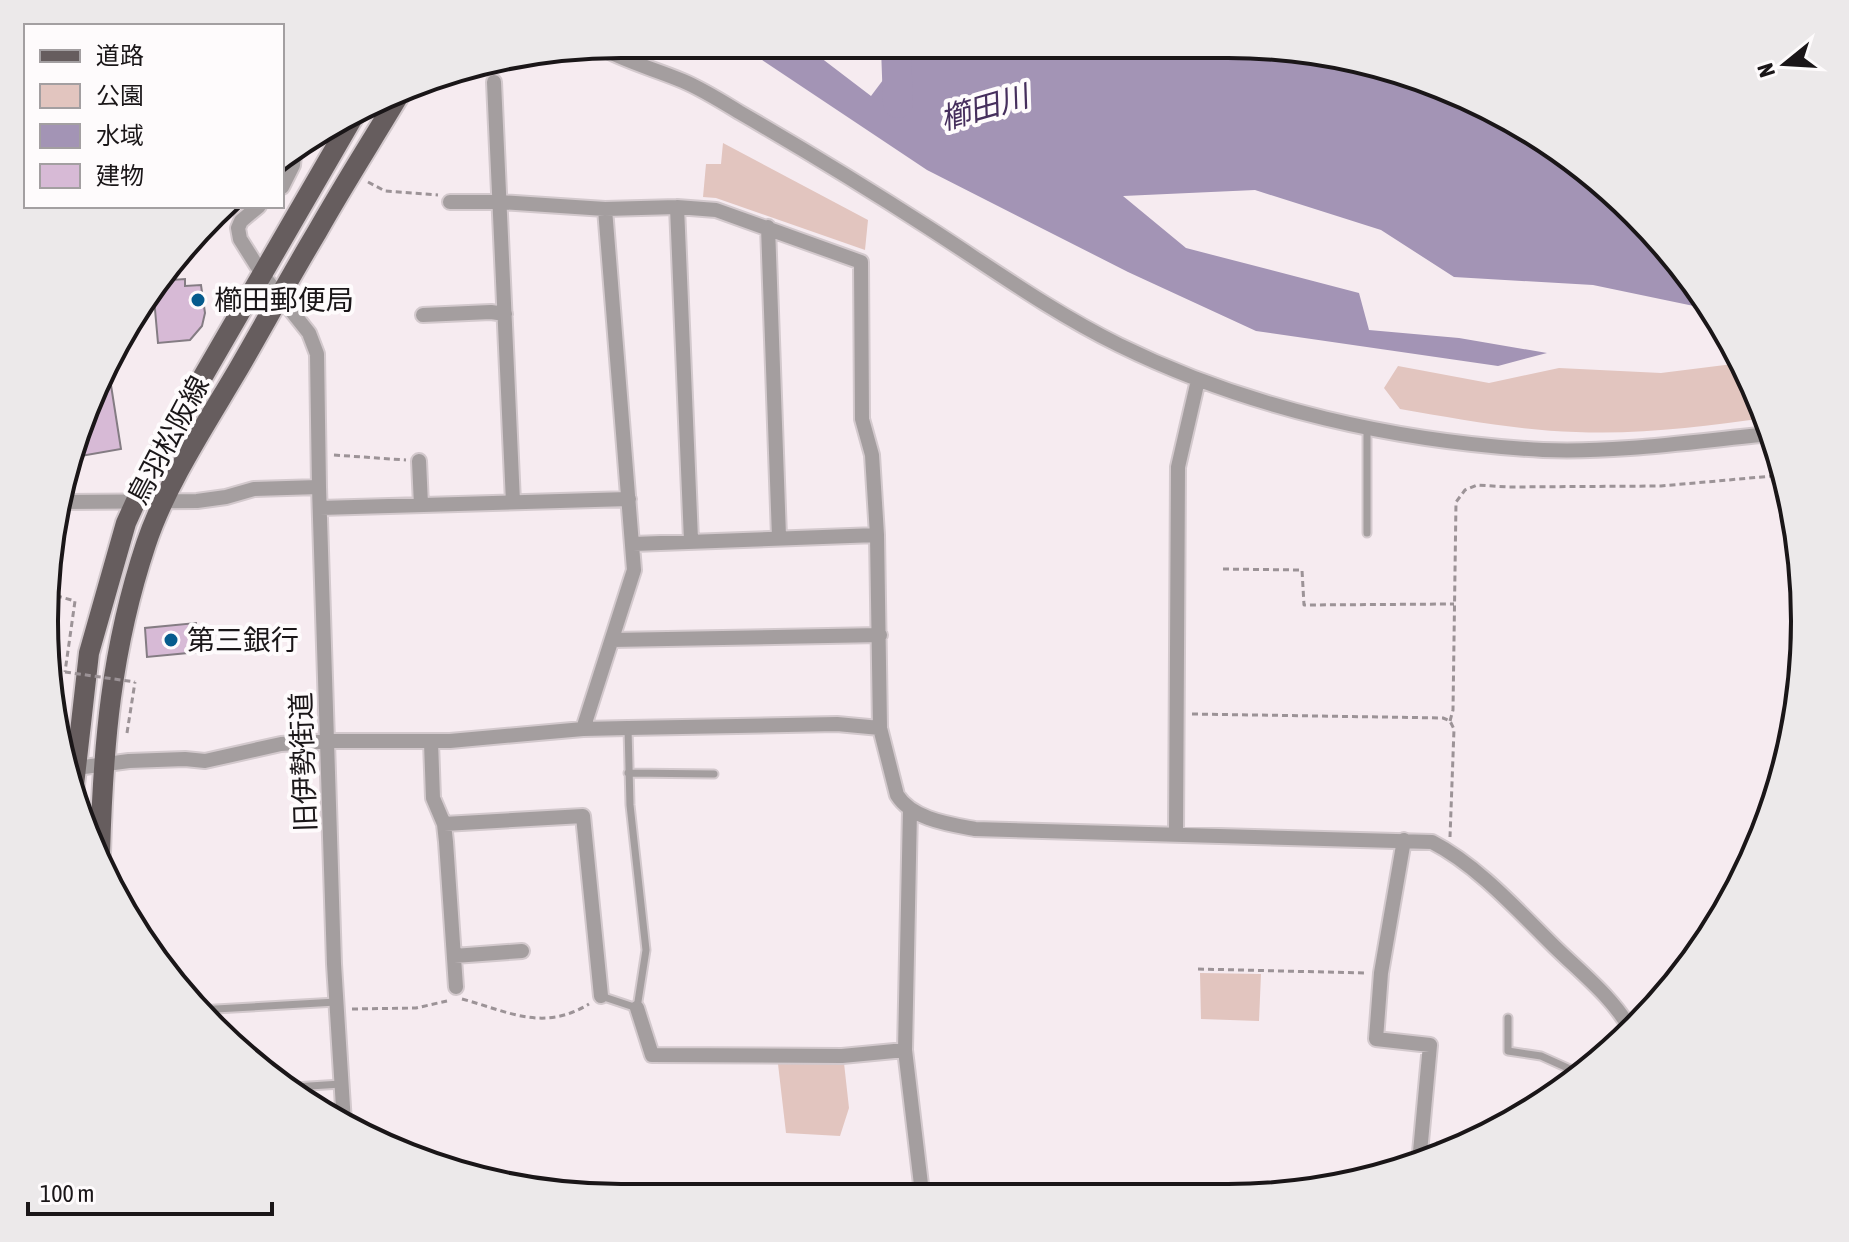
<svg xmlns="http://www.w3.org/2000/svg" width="1849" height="1242" viewBox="0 0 1849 1242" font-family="'Asap Condensed','Noto Sans JP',sans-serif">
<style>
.green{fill:#e2c5bf}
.water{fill:#a394b5}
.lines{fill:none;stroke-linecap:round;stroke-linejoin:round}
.river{stroke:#a394b5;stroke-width:30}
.building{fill:#d7bad6;stroke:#847c83;stroke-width:2}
.service-casing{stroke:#d3c9cd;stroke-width:11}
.minor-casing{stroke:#d3c9cd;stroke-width:18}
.primary-casing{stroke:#d3c9cd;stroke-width:24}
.path{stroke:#9c9397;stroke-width:3;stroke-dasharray:6 4;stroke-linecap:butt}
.service{stroke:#a49e9f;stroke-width:7}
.minor{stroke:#a49e9f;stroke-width:14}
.primary{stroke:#665d5e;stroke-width:20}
.path-bridge{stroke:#9c9397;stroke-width:3;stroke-dasharray:6 4;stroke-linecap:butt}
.poi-dot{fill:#065b8d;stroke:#fefbfc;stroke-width:3}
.labels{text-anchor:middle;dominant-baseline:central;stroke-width:8;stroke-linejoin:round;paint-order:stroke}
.poi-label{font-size:28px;fill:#1a1618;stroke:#fefbfc;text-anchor:start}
.street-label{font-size:28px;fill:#1a1618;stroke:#fefbfc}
.water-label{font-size:30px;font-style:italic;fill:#462f5d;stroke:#fefbfc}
.rim{fill:none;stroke:#1a1618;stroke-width:4}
</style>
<rect width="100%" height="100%" fill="#f6ebf0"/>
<path class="green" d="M723 143 868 220 865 250 716 198 703 197 706 164H721Z
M1741 363 1761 400 1767 418C1704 426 1640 435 1576 432 1516 430 1458 419 1400 409L1384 388 1398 366 1489 383 1559 368 1661 373Z
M1200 973 1261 974 1259 1021 1201 1019Z
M844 1063 849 1108 840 1136 786 1133 778 1064Z"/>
<path class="water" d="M741 46 811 47 812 51 871 96 907 48 1340 55 1484 104 1636 213 1707 300 1713 310 1593 285 1454 277 1381 230 1255 190 1123 196 1186 248 1359 293 1369 330 1459 338 1547 353 1498 366 1256 331 1128 272 927 170Z"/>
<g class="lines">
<path class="river" d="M896 48 898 103"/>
</g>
<path class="building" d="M185 279V286L201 285 205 313 202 326 190 340 158 343 153 287 157 281Z
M108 366 121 449 75 457 88 401Z
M196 623 198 652 147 657 145 628Z"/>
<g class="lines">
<g class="service-casing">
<path id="service" d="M1367 428V533
M628 773 714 774
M601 996 637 1008 646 950 630 805 628 728
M198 1010 336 1002
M1508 1018V1051L1541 1056 1581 1074
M294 1087 341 1084"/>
</g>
<g class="minor-casing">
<path id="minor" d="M600 47C626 62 655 69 683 81 702 89 721 101 739 112 803 149 867 188 929 228 991 268 1052 312 1119 345 1249 409 1398 442 1543 450 1619 453 1696 441 1771 434
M494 82 513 502
M282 187 293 165 295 146
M450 202H500L605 209
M259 206 241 221 238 228 240 239 262 274 309 333 317 354 319 487 334 964 344 1123
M677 207 691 540
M768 227 779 537
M423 315 491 312 505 314
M419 461 421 505
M64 502 197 501 226 497 254 489 319 487
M320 508 629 499
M633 544 877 535
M612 640 880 635
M583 729 634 570 605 209 677 207 716 210 861 262 862 419 872 455 877 535 880 728 897 795C912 819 948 824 975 829L1432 842C1479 866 1521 914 1558 950 1584 975 1615 1000 1632 1032
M431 742 433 798 444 824 446 842 456 987
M69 769 129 761 185 759 205 761 281 744 329 741H450L583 729 628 728 837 724 880 728
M910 810 905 1050 922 1193
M444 824 583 816 601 996
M1176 835 1178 467 1198 380
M1404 840 1381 973 1376 1039 1430 1045 1419 1163
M454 956 522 951
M637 1008 652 1055 842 1056 905 1050"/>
</g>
<g class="primary-casing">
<path id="primary" d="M74 785 89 653 126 523 154 461 355 114
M100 854C103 745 111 649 146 544 166 484 206 424 239 368 265 323 290 277 317 232 344 184 373 139 401 92"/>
</g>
<path class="path" d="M368 182 385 191 438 195
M334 455 406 460
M54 545 57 596 75 601 65 672
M1223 569 1302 570 1304 605 1454 604
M1192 714 1443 718 1450 721 1454 729 1450 837
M1450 721 1453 710 1456 502 1465 490 1477 485 1508 487 1661 486 1784 475
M127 733 135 682
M1198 969 1366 973
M462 999C510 1012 543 1032 589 1004
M352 1009 416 1008 447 1001
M1436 1143 1462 1147"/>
<use href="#service" class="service"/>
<use href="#minor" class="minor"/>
<use href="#primary" class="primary"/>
<path class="path-bridge" d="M65 672 135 682"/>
</g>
<g class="poi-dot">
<circle cx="198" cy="300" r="8"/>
<circle cx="171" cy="640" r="8"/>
</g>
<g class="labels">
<g class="poi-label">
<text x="214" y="300">櫛田郵便局</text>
<text x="187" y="640">第三銀行</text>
</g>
<g class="street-label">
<text transform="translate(168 440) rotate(-62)">鳥羽松阪線</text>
<text transform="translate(303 762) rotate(-92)">旧伊勢街道</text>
</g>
<g class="water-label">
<text transform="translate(984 107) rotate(-16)">櫛田川</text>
</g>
</g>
<path d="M0 0H1849V1242H0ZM621 58H1228A563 563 0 0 1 1791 621V621A563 563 0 0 1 1228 1184H621A563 563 0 0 1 58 621V621A563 563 0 0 1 621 58Z" fill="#ece9ea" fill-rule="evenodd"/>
<path class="rim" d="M621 58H1228A563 563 0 0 1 1791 621V621A563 563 0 0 1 1228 1184H621A563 563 0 0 1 58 621V621A563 563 0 0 1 621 58Z"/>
<rect x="24" y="24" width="260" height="184" fill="#fefbfc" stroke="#a39fa1" stroke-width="2"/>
<rect x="40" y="50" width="40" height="12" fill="#665d5e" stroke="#a39fa1" stroke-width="2"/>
<text x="96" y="64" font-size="24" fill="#1a1618">道路</text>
<rect x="40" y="84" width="40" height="24" fill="#e2c5bf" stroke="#a39fa1" stroke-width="2"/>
<text x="96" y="104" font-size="24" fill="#1a1618">公園</text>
<rect x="40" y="124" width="40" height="24" fill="#a394b5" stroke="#a39fa1" stroke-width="2"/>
<text x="96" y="144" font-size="24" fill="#1a1618">水域</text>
<rect x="40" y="164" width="40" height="24" fill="#d7bad6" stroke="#a39fa1" stroke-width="2"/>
<text x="96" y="184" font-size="24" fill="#1a1618">建物</text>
<g transform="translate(1785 64) rotate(252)" stroke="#fefbfc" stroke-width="6" paint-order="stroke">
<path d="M0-6L14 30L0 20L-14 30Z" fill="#1a1618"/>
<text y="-12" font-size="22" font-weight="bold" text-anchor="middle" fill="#1a1618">N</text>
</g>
<path d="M28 1202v12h244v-12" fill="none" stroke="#1a1618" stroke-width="4"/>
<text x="40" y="1202" font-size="24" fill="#1a1618" stroke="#fefbfc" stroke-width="6" paint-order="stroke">100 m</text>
</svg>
